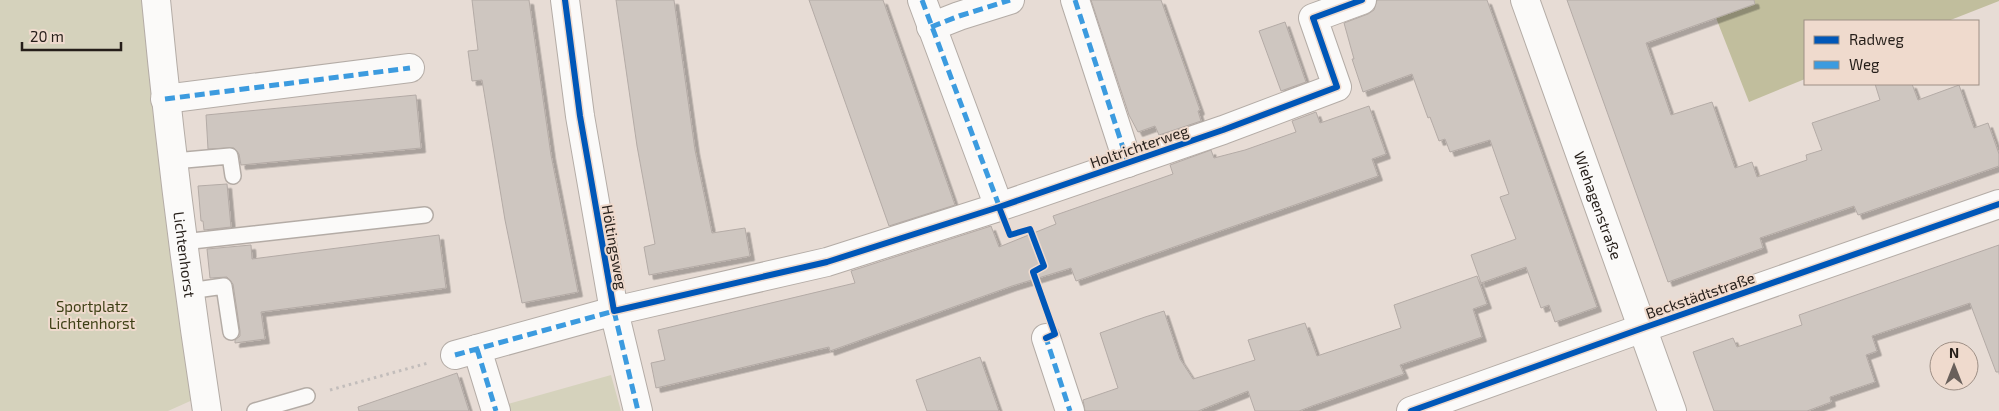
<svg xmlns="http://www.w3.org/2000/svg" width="1999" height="411" viewBox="0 0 1999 411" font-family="'Exo 2',sans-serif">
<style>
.green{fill:#d5d2bc}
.forest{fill:#c1be9d}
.building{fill:#cec6c0;stroke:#b4aba6;filter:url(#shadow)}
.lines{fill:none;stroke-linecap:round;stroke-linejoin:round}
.service-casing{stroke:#b4aca6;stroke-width:18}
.minor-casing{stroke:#b4aca6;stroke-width:30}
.path{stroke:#c2bdbb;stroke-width:3;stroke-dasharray:2.5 4;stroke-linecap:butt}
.service{stroke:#fbfaf9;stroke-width:15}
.minor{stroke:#fbfaf9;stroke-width:28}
.quiet{stroke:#3c9bdf;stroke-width:5;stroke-dasharray:10 5;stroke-linecap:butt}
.cycleway-casing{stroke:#efdacd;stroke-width:9}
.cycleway{stroke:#0057b8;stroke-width:6}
.labels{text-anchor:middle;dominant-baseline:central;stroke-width:4;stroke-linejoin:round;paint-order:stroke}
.street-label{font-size:15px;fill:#251e19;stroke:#efdacd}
.park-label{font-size:15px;fill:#3e4015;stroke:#efdacd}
</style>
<defs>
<filter id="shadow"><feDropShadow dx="4.5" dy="4.5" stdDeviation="0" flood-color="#0004"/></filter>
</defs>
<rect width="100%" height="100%" fill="#e7dcd5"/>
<path class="green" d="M0 0H146L197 398 168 411H0Z
M611 375 621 411H511L508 404Z"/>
<path class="forest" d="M1709 0H1999V1L1948 21H1805V79L1749 102Z"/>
<path class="building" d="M472 0H529L551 155 578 292 522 303 505 220 482 80 472 81 468 51 478 50Z
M616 0H674L695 150 712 233 745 228 750 256 649 275 644 247 655 244 637 146Z
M809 0H883L955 205 889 226Z
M1091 0H1161L1200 110 1198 111 1201 121 1159 135 1155 126 1138 132 1129 115Z
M1377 0H1487L1597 307 1555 322 1549 305 1541 308 1526 267 1481 283 1471 255 1516 239 1500 197 1509 194 1490 140 1450 152 1445 139 1439 141 1430 117 1428 118 1412 74 1363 92 1352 59H1354L1344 23 1368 14 1374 10Z
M1567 0H1754L1755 4 1646 43 1671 115 1712 102 1735 168 1752 162 1757 177 1807 160 1806 155 1822 150 1812 123 1880 100 1875 84H1912L1918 100 1959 85 1974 128 1988 123 1999 154V166L1858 215 1854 206 1760 238 1763 248 1668 282Z
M1285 22 1306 82 1281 91 1259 31Z
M416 95 421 148 241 165 239 154 234 148 208 149 206 115Z
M1369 106 1386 154 1372 159 1378 176 1076 281 1071 268 1012 286 830 351 829 347 656 388 651 363 665 360 658 330 855 283 851 271 991 226 999 247 1056 224 1053 216 1173 174 1170 165 1211 150 1214 158 1245 150 1296 132 1292 121 1316 112 1320 123Z
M227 184 231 227 204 230 203 221H201L198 186Z
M439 235 446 288 261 312 265 339 235 343V340L240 336V331L233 284 227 277 210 278 207 249 251 245 252 259Z
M1999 245V372H1996L1970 303 1872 336 1877 351 1866 355 1875 382 1830 397 1831 402 1807 411H1714L1693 352 1733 338 1737 347 1802 325 1799 315Z
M1477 276 1487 304 1473 309 1482 337 1400 365 1404 374 1312 406 1299 411H1255L1248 391 1198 411H1085L1083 400 1118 388 1100 333 1145 317 1164 311 1180 359 1193 379 1255 360 1248 340 1305 323 1317 356 1401 328 1394 305Z
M980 357 999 411H927L916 380Z
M457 373 469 411H359L358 407Z"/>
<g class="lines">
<g class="service-casing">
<path id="service" d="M174 161 230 156 233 176
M183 242 425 215
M189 291 224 286 231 332
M255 411 307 396"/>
</g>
<g class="minor-casing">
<g id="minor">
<path id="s1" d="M156 0C169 137 186 274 207 411"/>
<path d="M565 0 580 116 614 311 827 262 999 207 1223 130 1337 87 1313 18 1362 0"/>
<path d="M922 0 999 207"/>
<path d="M1075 0 1128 163"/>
<path id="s2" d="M1525 0 1672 411"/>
<path d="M931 27 959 16 1010 0"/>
<path d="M165 99 410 68"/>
<path d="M1046 338 1070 411"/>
<path d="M477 349 496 411"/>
<path d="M455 355 614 311 638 411"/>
<path d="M1411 411 1643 328 1999 204"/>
</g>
</g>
<path class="path" d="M330 390 428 363"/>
<use href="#service" class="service"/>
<use href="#minor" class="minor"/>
<path class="quiet" d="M922 0 1001 211
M1075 0 1128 163
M931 27 959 16 1010 0
M165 99 410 68
M1049 337 1046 338 1070 411
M477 349 496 411
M455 355 614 311 638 411"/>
<g class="cycleway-casing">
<path id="cycleway" d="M565 0 580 116 614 311 827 262 999 207 1223 130 1337 87 1313 18 1362 0
M999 207 1010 235 1030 229 1044 266 1033 272 1055 334 1046 338
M1411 411 1643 328 1999 204"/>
</g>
<use href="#cycleway" class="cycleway"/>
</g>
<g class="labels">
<g class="street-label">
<text transform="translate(1139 146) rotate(-19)">Holtrichterweg</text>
<text stroke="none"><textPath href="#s2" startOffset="218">Wiehagenstraße</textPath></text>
<text transform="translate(615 247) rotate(80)">Höltingsweg</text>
<text stroke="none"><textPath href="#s1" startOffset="256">Lichtenhorst</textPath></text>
<text transform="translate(1700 295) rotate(-19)">Beckstädtstraße</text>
</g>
<g class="park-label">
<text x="92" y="306">Sportplatz<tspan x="92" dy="17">Lichtenhorst</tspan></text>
</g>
</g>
<rect x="1804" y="20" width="175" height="65" fill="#efdacd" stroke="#9e8f85"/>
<rect x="1814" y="36" width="25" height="8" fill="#0057b8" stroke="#9e8f85"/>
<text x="1849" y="45" font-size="15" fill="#251e19">Radweg</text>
<rect x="1814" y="61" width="25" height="8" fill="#3c9bdf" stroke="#9e8f85"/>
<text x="1849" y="70" font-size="15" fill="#251e19">Weg</text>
<g transform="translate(1954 366)"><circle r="24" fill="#efdacd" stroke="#9e8f85"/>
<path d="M0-4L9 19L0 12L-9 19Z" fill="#69605b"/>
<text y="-8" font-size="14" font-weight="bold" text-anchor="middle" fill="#251e19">N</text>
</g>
<path d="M22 42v8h99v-8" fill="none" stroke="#251e19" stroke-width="2.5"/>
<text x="30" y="42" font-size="15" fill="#251e19" stroke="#efdacd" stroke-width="4" paint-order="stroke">20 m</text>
</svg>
